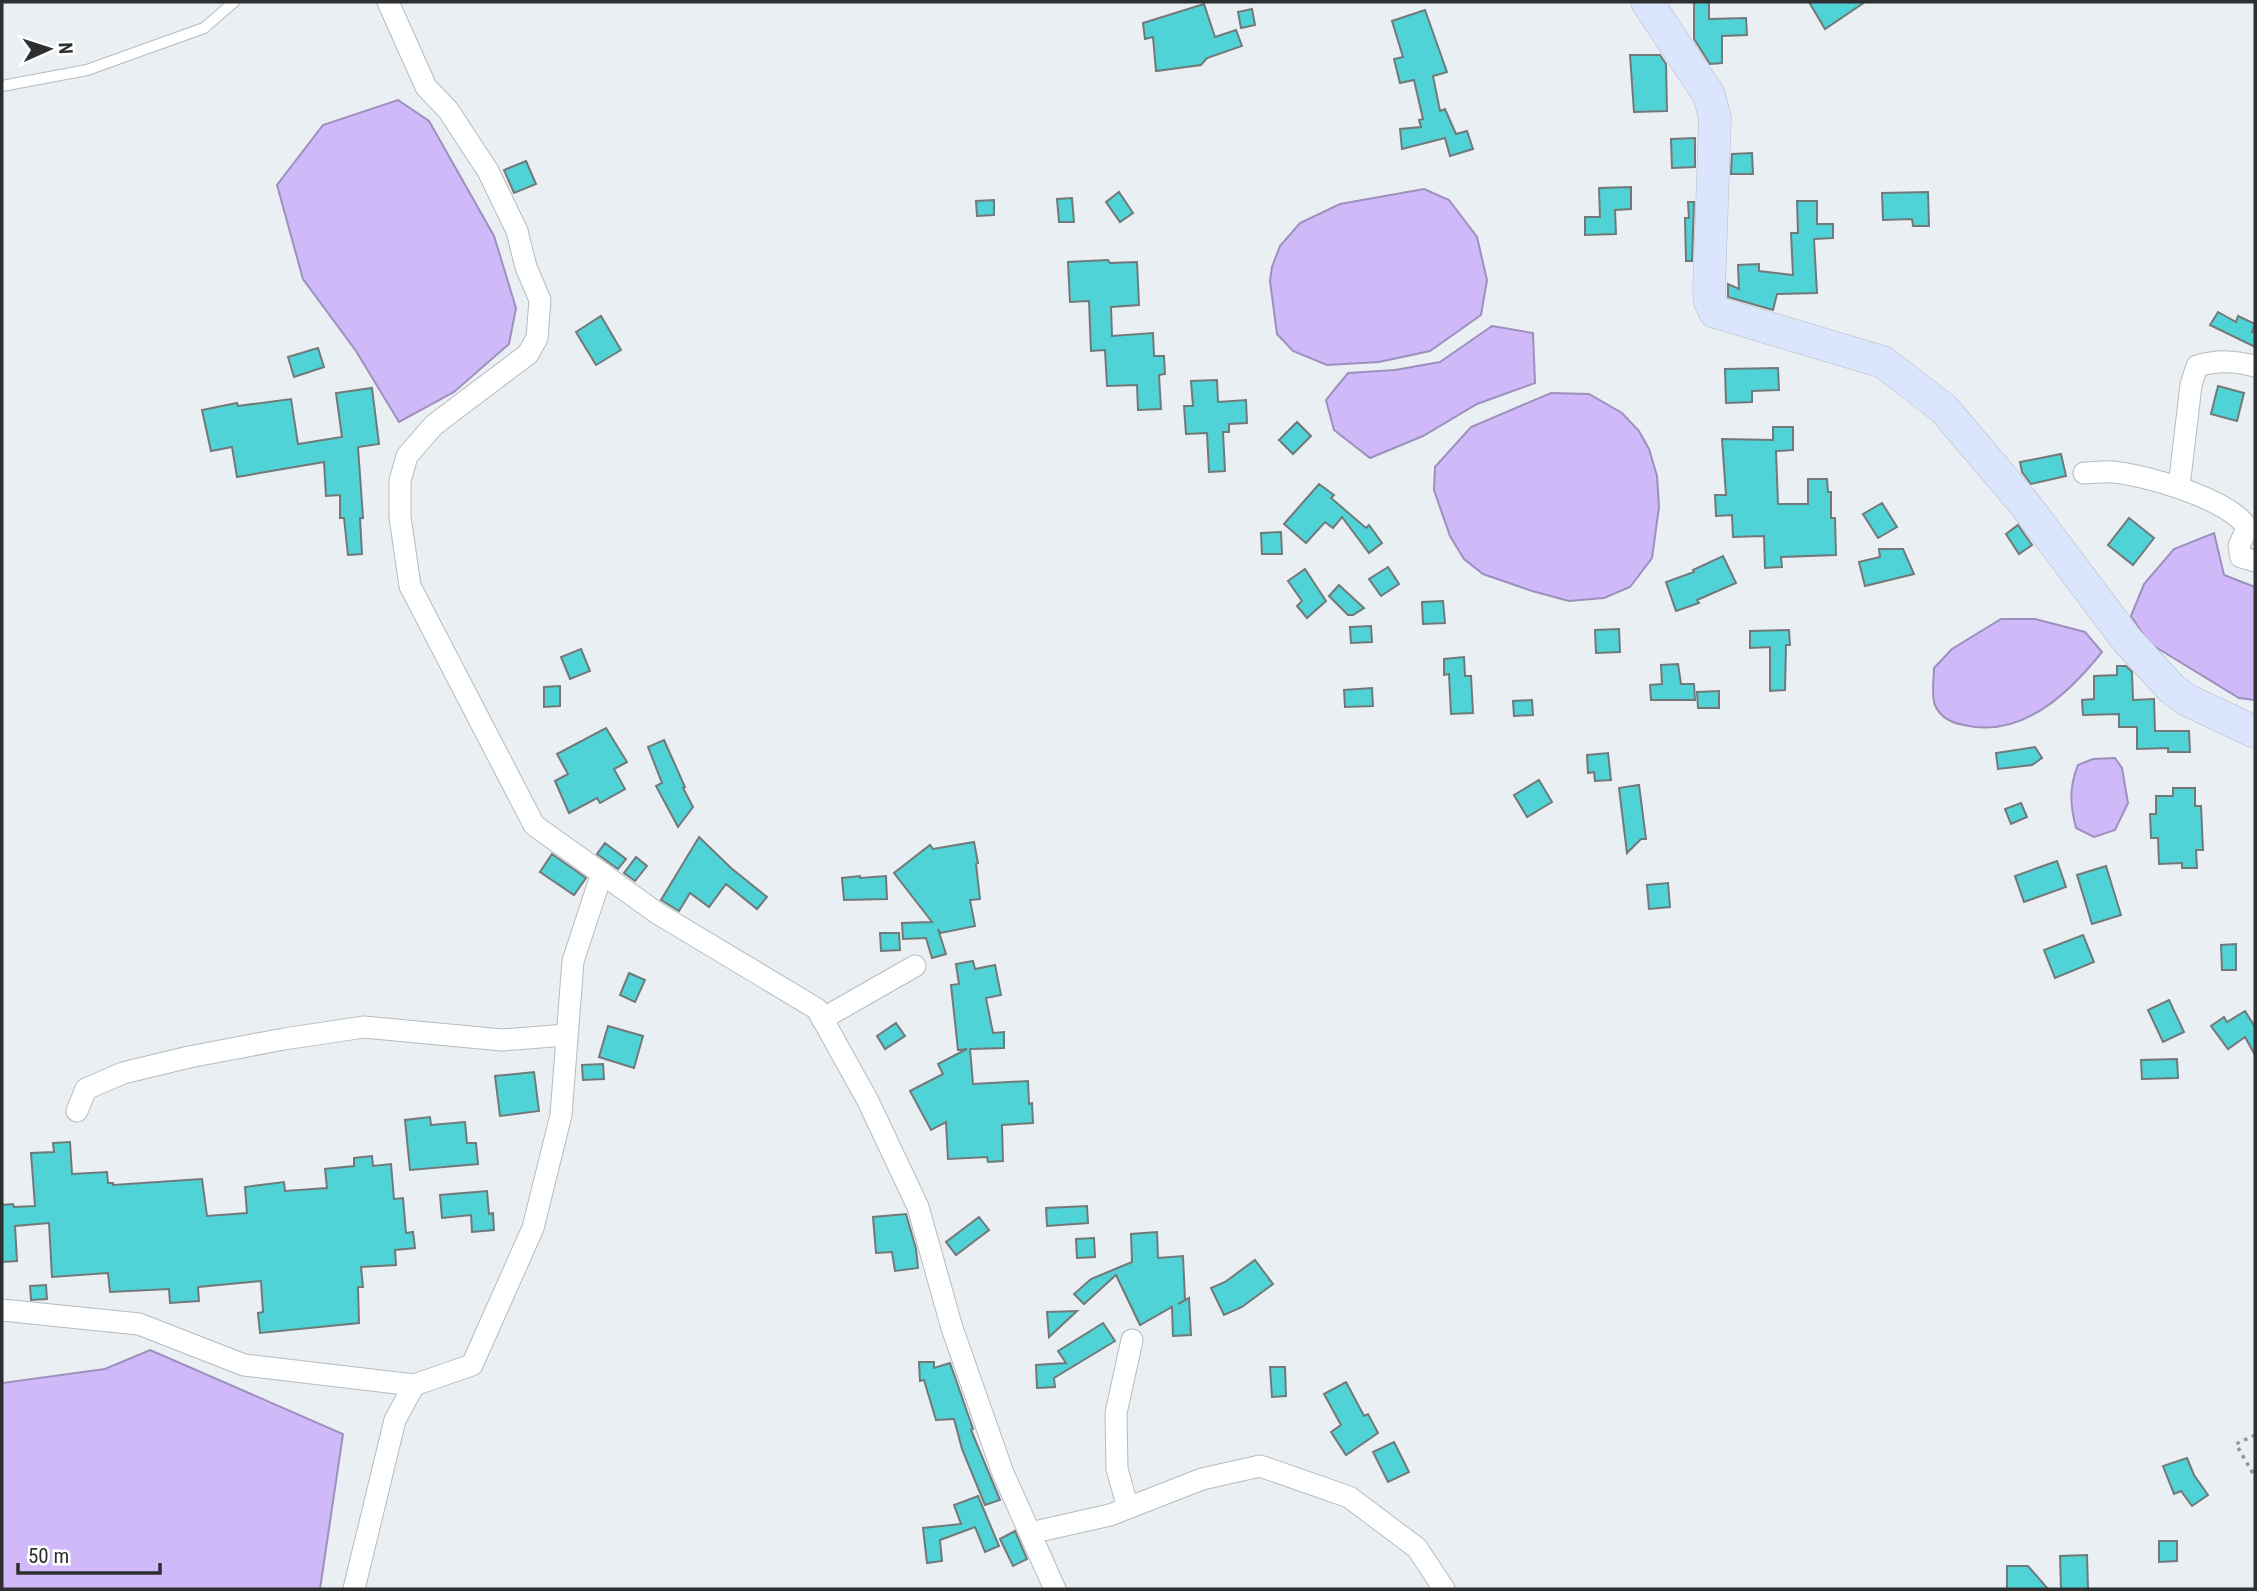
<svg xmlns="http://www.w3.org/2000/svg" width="2257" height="1591" viewBox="0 0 2257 1591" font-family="'Roboto Condensed',sans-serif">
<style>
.water{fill:#cfb9f9;stroke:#9e90bd;stroke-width:2}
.building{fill:#50d3d7;stroke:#727979;stroke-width:2}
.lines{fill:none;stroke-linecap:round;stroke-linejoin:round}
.lane-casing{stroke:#b5bbbf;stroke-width:12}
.street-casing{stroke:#b5bbbf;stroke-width:23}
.secondary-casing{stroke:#b5bbbf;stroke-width:33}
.path{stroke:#93989a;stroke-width:3.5;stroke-dasharray:3.5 5;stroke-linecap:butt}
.lane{stroke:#fff;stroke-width:10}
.street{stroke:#fff;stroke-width:21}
.secondary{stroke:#dbe5fd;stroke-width:32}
</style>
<rect width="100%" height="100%" fill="#e9eff2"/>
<path class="water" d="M398 100 429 121 494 236 516 308 509 344 454 392 399 422 356 351 303 279 277 185 323 125Z
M1424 189 1449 200 1477 237 1487 280 1481 315 1430 351 1379 362 1327 365 1293 351 1277 334 1270 281 1272 267 1280 246 1300 223 1340 204Z
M1492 326 1533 333 1535 383 1477 404 1423 436 1370 458 1334 430 1326 400 1348 373 1395 370 1440 362Z
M1551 393 1589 394 1622 413 1639 431 1649 449 1657 476 1659 507 1652 558 1630 587 1604 598 1569 601 1532 591 1483 574 1464 559 1450 536 1434 490 1435 467 1471 427Z
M2214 533 2224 575 2255 587V700L2239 698 2149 643 2131 616 2144 584 2174 549Z
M2001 619H2035L2085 632 2102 652C2069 693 2022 739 1964 725 1952 723 1940 717 1935 705 1931 695 1934 678 1934 668L1952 649Z
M2115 758 2122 768 2128 803 2115 830 2094 837 2076 828C2070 805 2069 787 2078 765L2093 759Z
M150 1350 343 1434 320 1589H2V1383L105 1369Z"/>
<path class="building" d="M1694 2H1709V19L1746 18 1747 35 1722 36V63L1710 64 1694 39Z
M1809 2H1865L1825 29Z
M1204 4 1215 37 1236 30 1242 46 1207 58 1201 65 1156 71 1153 37 1145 39 1143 23Z
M1252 9 1255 25 1241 28 1238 12Z
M1425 10 1447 72 1433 76 1440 111 1445 109 1456 134 1467 131 1473 149 1450 156 1445 138 1402 149 1400 129 1421 127 1419 120 1423 119 1414 80 1400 83 1394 59 1403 57 1392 21Z
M1630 55H1660L1666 64 1667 111 1634 112Z
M1695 138V167L1672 168 1671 139Z
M1752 153 1753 174H1731L1732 154Z
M526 161 536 184 514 193 504 170Z
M1631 187V209L1615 210 1616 234 1585 235V217H1600L1599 188Z
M1119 192 1133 213 1120 222 1106 202Z
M1928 192 1929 226H1913L1912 219 1883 220 1882 193Z
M1072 198 1074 222H1059L1057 199Z
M994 200V215L977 216 976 201Z
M1797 201H1817V224H1833V238L1814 239 1817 293 1777 294 1773 310 1728 297V284L1739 289 1738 265 1759 264V271L1793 275 1791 233H1798Z
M1688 202H1694L1692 261H1686L1685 218H1689Z
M1108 260 1110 263 1137 262 1139 305 1111 307 1112 336 1153 333 1154 356H1164L1165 374 1159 375 1161 409 1138 410 1137 385 1107 386 1105 350 1091 351 1089 301 1070 302 1068 262Z
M2218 312 2236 322 2238 316 2255 324 2252 332 2255 333V347L2210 325Z
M601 316 621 350 596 365 576 332Z
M318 348 324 367 294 377 288 357Z
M1778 368 1779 390 1752 391V402L1726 403 1725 369Z
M1217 380 1218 402 1246 400 1247 423 1229 424V432H1223L1225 471 1209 472 1207 433 1186 434 1184 406H1193L1191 381Z
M2218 386 2244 393 2237 421 2211 414Z
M372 388 379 444 358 447 363 518H360L362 554 348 555 344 518H340V495L326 496 324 462 237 477 232 447 211 451 202 410 237 403 238 406 291 399 298 444 342 437 336 393Z
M1297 422 1311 436 1293 454 1279 440Z
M1773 427H1793V450L1776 451 1778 504H1808V479H1827L1828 492H1831V518H1835L1836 555 1781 557 1782 567 1765 568 1764 536 1733 537 1732 515 1716 516 1715 495H1726L1722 439 1773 440Z
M2061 454 2066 476 2031 484 2022 472 2020 462Z
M1319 484 1334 495 1331 498 1366 528 1369 525 1382 543 1369 553 1342 517 1333 528 1325 522 1306 543 1284 524Z
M1882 503 1897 527 1878 538 1863 514Z
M2129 518 2154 538 2133 565 2108 545Z
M2018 525 2032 545 2019 554 2006 534Z
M1281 532 1282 554H1262L1261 533Z
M1879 549H1903L1914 574 1865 586 1859 562 1880 557Z
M1723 556 1736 583 1697 600 1699 603 1676 611 1666 582 1694 572 1693 570Z
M1388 567 1399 584 1381 596 1369 579Z
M1305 569 1326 601 1307 618 1297 606 1302 601 1288 581Z
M1339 585 1364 608 1353 615H1348L1329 596Z
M1443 601 1445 623 1423 624 1422 602Z
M1371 626 1372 642 1351 643 1350 627Z
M1619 629 1620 652 1596 653 1595 630Z
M1789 630 1790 645H1786L1785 690 1770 691V647L1750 648V631Z
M581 649 590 671 570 679 561 657Z
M1464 657 1465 676H1471L1473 713 1451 714 1449 674 1444 675V659Z
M1678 664 1681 684H1694L1695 700H1651L1650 685 1662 684 1661 665Z
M2117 666H2126L2132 672 2133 700 2154 699 2155 731H2189L2190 752H2168V748L2137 749V727H2119V714L2083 715 2082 700 2094 699V676L2117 675Z
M560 686V706L544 707V687Z
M1372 688 1373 706 1345 707 1344 690Z
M1719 691V708H1698L1697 692Z
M1532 700 1533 715 1514 716 1513 701Z
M606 728 627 762 614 769 625 789 600 803 597 798 569 813 555 781 568 774 557 754Z
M664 740 685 787 683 788 693 807 678 827 656 786 662 783 648 747Z
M2035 747 2042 758 2032 765 1998 769 1996 753Z
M1608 753 1611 780 1595 781 1594 772 1588 773 1587 755Z
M1539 780 1552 802 1527 817 1514 795Z
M1639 785 1646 839H1641L1627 853 1619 788Z
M2173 788H2195V806H2201L2203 850H2196L2197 868H2182V863L2159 864 2158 838H2151L2150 814H2156V796H2173Z
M2021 803 2027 817 2011 824 2005 809Z
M699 837 731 868 767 897 757 909 726 884 709 907 690 893 679 911 661 900Z
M974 842 978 863 976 864 980 899 970 900 975 926 941 933 938 929 946 954 932 958 926 938 903 939 902 923 932 922 894 873 930 845 933 849Z
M605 843 626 859 618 869 597 854Z
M552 854 586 878 574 895 540 872Z
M636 857 647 866 635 881 624 873Z
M2057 861 2066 887 2024 902 2015 876Z
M2106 866 2121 915 2092 924 2077 875Z
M860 876V878L886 876 887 899 844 900 842 878Z
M1668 883 1670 907 1649 909 1647 885Z
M880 933H899L900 950 881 951Z
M2083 935 2094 962 2055 978 2044 950Z
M2236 944V970H2222L2221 945Z
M973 961 975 969 995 965 1001 995 986 998 993 1033 1004 1032V1048L970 1049 973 1084 1028 1081 1029 1104 1032 1103 1033 1123 1002 1125 1003 1161 988 1162 987 1157 948 1159 946 1122 931 1130 910 1091 943 1074 938 1064 967 1049 958 1050 951 985 959 984 956 964Z
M629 973 645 980 635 1002 620 995Z
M2169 1000 2184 1032 2163 1042 2148 1010Z
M2245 1011 2255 1027V1055L2245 1037 2228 1049 2211 1026 2224 1017 2227 1022Z
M896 1023 905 1036 885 1049 877 1036Z
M608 1026 643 1036 634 1068 599 1057Z
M2177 1059 2178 1078 2142 1079 2141 1060Z
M603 1064 604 1079 583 1080 582 1065Z
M534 1072 539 1111 500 1116 495 1076Z
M430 1117 431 1125 465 1122 467 1143H476L478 1164 410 1170 405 1120Z
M70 1142 72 1174 107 1172 108 1183H113V1185L202 1179 207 1216 247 1213 245 1187 284 1182 285 1191 327 1188 325 1169 354 1166V1158L372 1156 373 1166 391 1164 394 1199 403 1198 406 1233 413 1232 415 1248 395 1250 396 1265 361 1267 363 1287H358L359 1323 260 1333 258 1313 263 1312 261 1281 198 1287 199 1301 170 1303 169 1289 110 1292 108 1273 52 1277 49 1223 15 1226 17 1261 2 1262V1205L13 1204 14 1207 35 1206 31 1153 54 1152 53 1143Z
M487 1191 489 1214 493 1213 494 1230 472 1232 471 1215 442 1218 440 1195Z
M1087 1206 1088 1223 1047 1226 1046 1208Z
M906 1214 916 1249 918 1268 895 1271 892 1252 876 1253 873 1217Z
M979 1217 989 1230 956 1255 946 1242Z
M1157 1232 1158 1258 1183 1256 1185 1300 1178 1304 1189 1298 1191 1335 1173 1336 1172 1307 1140 1325 1116 1275 1084 1304 1074 1294 1091 1279 1132 1262 1131 1234Z
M1094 1238 1095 1257 1077 1258 1076 1239Z
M1255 1260 1273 1284 1242 1307 1224 1315 1211 1288 1225 1282Z
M46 1285 47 1299 31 1300 30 1286Z
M1077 1311 1049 1337 1047 1312Z
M1103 1323 1115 1341 1054 1378 1055 1387 1037 1388 1036 1365 1066 1363 1058 1351Z
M919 1362H934V1368L950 1363 973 1429 971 1430 1000 1500 985 1505 962 1449 954 1419 936 1420 924 1380 920 1381Z
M1270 1367H1285L1286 1396 1272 1397Z
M1346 1382 1364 1416 1368 1414 1378 1433 1346 1455 1331 1432 1341 1425 1324 1394Z
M1394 1442 1409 1472 1388 1482 1373 1452Z
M2187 1458 2194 1475 2208 1495 2192 1506 2181 1491 2174 1494 2163 1466Z
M978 1496 999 1546 985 1552 975 1527 940 1540 942 1561 927 1563 923 1528 961 1524 954 1505Z
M1015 1531 1027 1559 1013 1566 1000 1539Z
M2159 1541H2177V1561L2159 1562Z
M2087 1555 2088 1589H2061L2060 1556Z
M2007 1566H2028L2048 1589H2007Z"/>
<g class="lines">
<g class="lane-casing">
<path id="lane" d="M2 86 87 70 204 28 234 2"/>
</g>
<g class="street-casing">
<path id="street" d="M388 2 426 87 448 110 488 171 517 231 526 267 540 300 537 338 528 354 434 425 407 456 400 481V517L410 586 534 825 657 913 817 1009 868 1101 918 1207 952 1328 1003 1473 1055 1589
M2084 473C2093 473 2102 471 2112 472 2143 474 2233 500 2247 528L2239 546 2241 557 2255 561
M2179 487 2191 385 2197 366C2218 360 2235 361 2255 366
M822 1019 915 966
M77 1111 86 1089 123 1073 189 1057 284 1039 364 1027 502 1040 567 1035
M2 1310 139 1324 244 1365 414 1385
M1128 1508 1117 1469 1116 1413 1132 1340
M1030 1533 1110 1515 1202 1479 1260 1466 1349 1497 1417 1548 1444 1589
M354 1589 395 1420 414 1385 472 1365 533 1228 561 1115 573 961 602 873"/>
</g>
<g class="secondary-casing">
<path id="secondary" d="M1647 2 1709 95 1715 118 1709 289 1710 302 1715 312 1883 362 1944 409 2027 507 2127 640 2172 689 2187 700 2255 732"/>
</g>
<path class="path" d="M2255 1435 2236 1444 2255 1477"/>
<use href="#lane" class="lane"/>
<use href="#street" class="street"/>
<use href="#secondary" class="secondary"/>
</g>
<rect width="2257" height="1591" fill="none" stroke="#2d2f31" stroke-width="7"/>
<g transform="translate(49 49) rotate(87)" stroke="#ffffff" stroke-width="5" paint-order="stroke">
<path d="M0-5L12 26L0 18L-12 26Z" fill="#2d2f31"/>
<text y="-10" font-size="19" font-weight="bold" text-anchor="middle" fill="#2d2f31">N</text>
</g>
<path d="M18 1563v10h142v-10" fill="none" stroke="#2d2f31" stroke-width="3.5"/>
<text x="28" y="1563" font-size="21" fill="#2d2f31" stroke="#ffffff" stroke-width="5" paint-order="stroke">50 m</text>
</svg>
